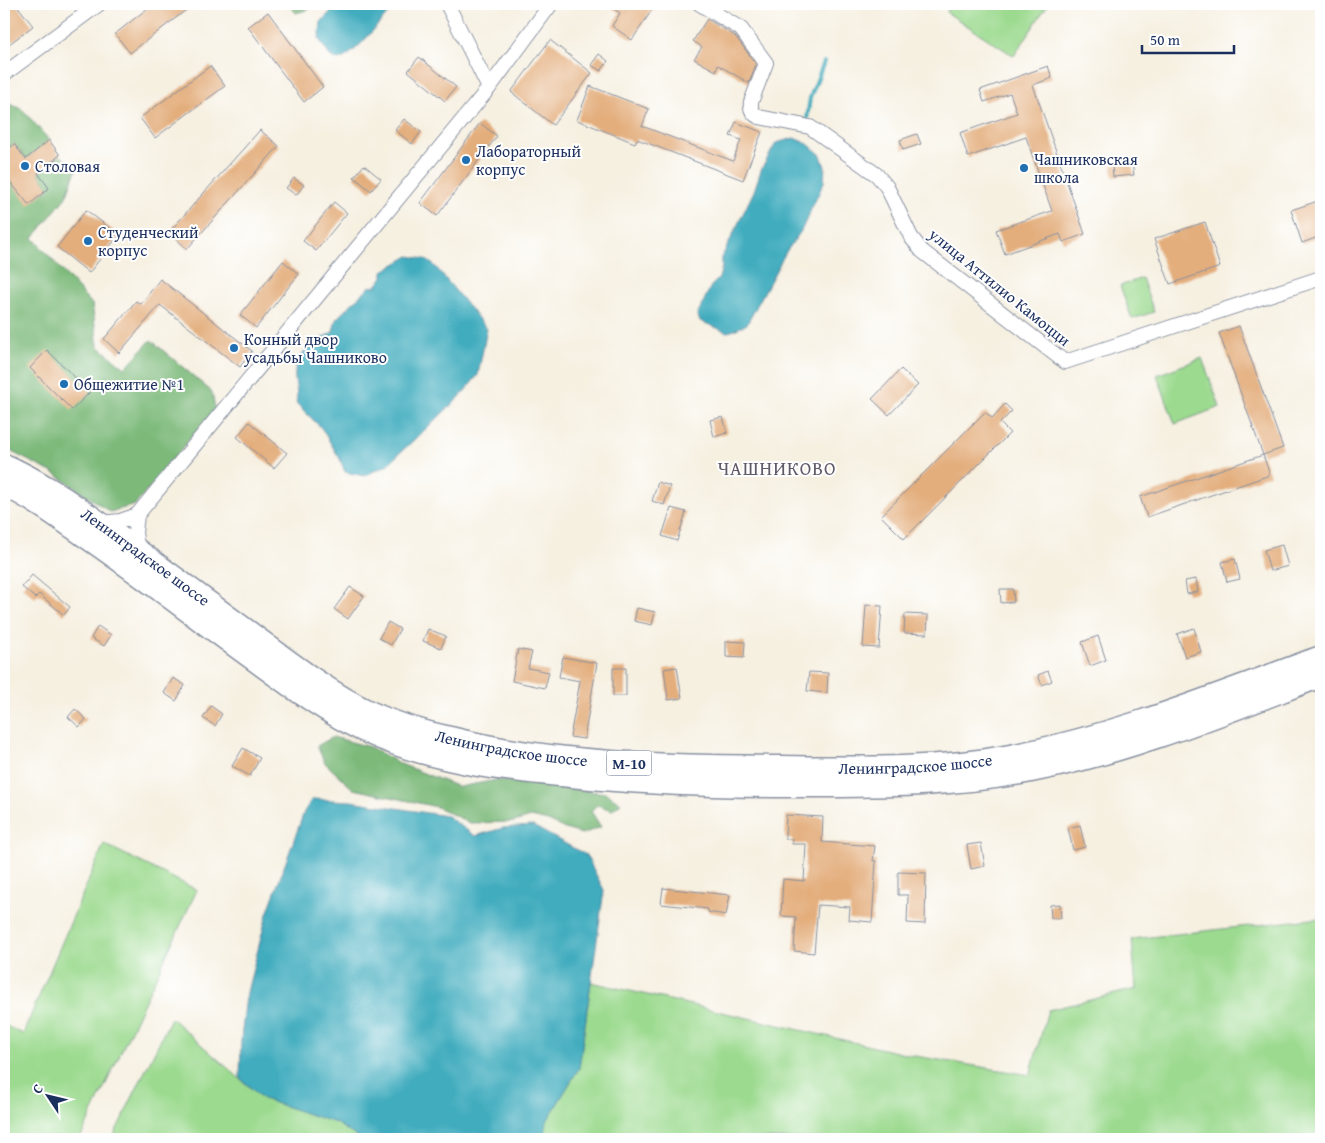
<svg xmlns="http://www.w3.org/2000/svg" width="1325" height="1143" viewBox="0 0 1325 1143" font-family="'Gentium Book Plus',serif">
<style>
.green{fill:#9cda8f;stroke:#5c8476}
.forest{fill:#7dba7a;stroke:#4c746c}
.water{fill:#3facbe;stroke:#2d6e8e}
.lines{fill:none;stroke-linecap:round;stroke-linejoin:round}
.stream{stroke:#3facbe;stroke-width:4}
.building{fill:#e3ad7b}
.minor-casing{stroke:#8890a0;stroke-width:16}
.trunk-casing{stroke:#8890a0;stroke-width:25}
.minor{stroke:#fff;stroke-width:14}
.trunk{stroke:#fff;stroke-width:22}
.poi-dot{fill:#1f6fb2;stroke:#fff;stroke-width:2}
.labels{text-anchor:middle;dominant-baseline:central;stroke-width:4;stroke-linejoin:round;paint-order:stroke}
.shield{fill:#fff;stroke:#5f6d8e;stroke-width:1}
.shield-label{font-size:15px;font-weight:bold;fill:#1b2f5e}
.poi-label{font-size:16px;fill:#1b2f5e;stroke:#fff;text-anchor:start}
.street-label{font-size:16px;fill:#1b2f5e;stroke:#fff}
.quarter-label{font-size:19px;letter-spacing:1px;fill:#615b68;stroke:#fff}
</style>
<rect width="100%" height="100%" fill="#fff"/>
<filter id="ink" filterUnits="userSpaceOnUse"><feTurbulence type="fractalNoise" baseFrequency=".02" numOctaves="2"/><feDisplacementMap in="SourceGraphic" scale="10" xChannelSelector="R" yChannelSelector="G"/><feConvolveMatrix kernelMatrix="1 2 1 2 8 2 1 2 1" color-interpolation-filters="sRGB"/></filter>
<filter id="wash" filterUnits="userSpaceOnUse"><feTurbulence type="fractalNoise" baseFrequency=".0096" numOctaves="4" result="noise"/><feDisplacementMap in="SourceGraphic" scale="20" xChannelSelector="R" yChannelSelector="G"/><feGaussianBlur stdDeviation="1.12" result="paint"/><feColorMatrix in="noise" values="0 0 0 0 0 0 0 0 0 0 0 0 0 0 0 0 0 1.4 0 .05"/><feComposite in="paint" operator="in"/></filter>
<g filter="url(#wash)">
<rect width="100%" height="100%" fill="#f6f0e1"/>
<path class="green" d="M952 4H1048L1014 56 946 12Z
M1142 278 1154 312 1132 319 1120 286Z
M1202 358 1220 407 1175 424 1157 375Z
M104 844 197 890 80 1139H4V1025L23 1034Z
M1321 918V1139H544L547 1121 579 1068 591 982 909 1055 1030 1075 1048 1010 1136 989 1132 939Z
M171 1018 263 1099 336 1123 360 1139H112Z"/>
<path class="forest" d="M289 4H314L307 10 296 13Z
M4 101 23 110 49 140 26 159 14 144 4 153Z
M60 155 76 170 66 197 33 238 92 304 98 346 125 368 151 340 212 392 215 409 135 505 110 512 55 474 4 448V174L29 204 49 188 38 173Z
M333 737 370 747 403 765 459 787 497 780 606 793 621 803 612 810 597 805 591 811 601 827 582 834 565 829 548 821 531 817 514 822 470 823 437 807 353 789 325 763 317 746Z"/>
<path class="water" d="M338 4H394L393 8C380 21 355 56 338 60L330 56 319 39 321 22Z
M794 138 808 144 821 155 825 167 824 182 801 231 786 252 747 324 732 331 727 332 700 321 697 315 711 286 719 278 722 267V257L754 191 761 170 776 143Z
M409 256 425 259 435 266 487 329 478 375 459 398 387 465 364 476 345 472 340 459 322 429 296 403C298 394 296 389 295 380 292 355 314 342 333 332L336 319 369 287 376 286 383 277V271Z
M312 799 351 801 447 816 475 836 503 828 533 826 586 855 604 890 579 1068 547 1121 544 1139H360L336 1123 263 1099 240 1078 241 1039 246 996 267 914 304 812Z"/>
<g class="lines">
<path class="stream" d="M807 119 810 98 824 62"/>
</g>
<g id="blocks">
<path class="building" d="M16 4 33 26 4 48V13Z
M153 4H194L130 53 115 34Z
M606 4H656L632 40 612 26 620 13Z
M268 12 323 87 304 102 248 27Z
M707 19 735 36 756 64 749 83 718 65 716 71 694 59 702 47 693 41Z
M550 40 592 73 553 125 511 92Z
M599 54 608 61 601 71 591 65Z
M419 57 456 87 445 101 408 71Z
M210 66 225 86 155 138 140 118Z
M1048 66 1052 78 1033 85 1085 234 1063 242 1060 234 1005 254 996 230 1052 211 1026 137 968 157 960 133 1017 113 1010 93 984 102 980 90Z
M590 86 649 109 642 126 733 161 741 140 730 136 736 122 762 132 743 180 637 139 635 143 577 120Z
M404 119 421 132 412 144 395 130Z
M480 123 497 136 437 216 420 203Z
M260 130 279 146 187 249 169 232Z
M917 134 921 144 903 150 900 140Z
M49 140 60 155 38 173 49 188 29 205 4 174V153L14 144 26 159Z
M1132 163 1134 175 1113 177 1112 165Z
M364 165 381 179 371 191 354 177Z
M294 178 304 185 296 195 286 188Z
M1321 200V236L1302 243 1291 210Z
M334 202 347 213 316 251 303 241Z
M86 210 119 235 89 273 57 247Z
M1205 222 1220 267 1170 284 1154 239Z
M283 261 299 274 256 328 240 315Z
M160 279 252 351 240 367 160 305 119 353 104 339 136 301 141 304Z
M1239 326 1283 448 1263 455 1219 333Z
M47 350 90 392 72 410 30 368Z
M901 369 918 385 889 415 872 399Z
M1005 404 1012 411 1000 423 1010 433 904 539 881 516 985 412 992 418Z
M723 417 727 433 714 437 710 420Z
M249 422 287 453 274 468 237 437Z
M1263 455 1270 475 1147 517 1140 497Z
M658 482 670 486 664 505 652 501Z
M671 508 686 512 677 541 662 536Z
M1282 545 1288 566 1270 571 1264 550Z
M1235 559 1240 579 1227 582 1222 562Z
M32 575 70 607 64 615 39 594 35 598 22 587Z
M1196 579 1198 592 1187 594 1185 581Z
M350 587 364 596 348 619 334 609Z
M1000 589H1013L1014 602 1001 603Z
M866 605 882 606 879 648 863 647Z
M637 608 655 612 652 625 634 621Z
M905 614 928 615 927 634 904 633Z
M388 622 400 629 391 645 379 638Z
M98 626 111 635 104 646 91 638Z
M1194 628 1201 652 1185 657 1177 634Z
M428 629 446 636 441 648 423 641Z
M1098 636 1106 660 1090 666 1082 642Z
M726 641 745 642 744 658 726 657Z
M518 649 532 652 528 668 549 672 545 688 512 681Z
M563 657 597 663 584 739 570 737 580 681 559 677Z
M677 667 682 698 668 700 664 669Z
M613 668H626V696H613Z
M1048 671 1052 681 1042 685 1038 675Z
M809 672 828 673 827 693 807 691Z
M173 678 185 685 176 701 164 693Z
M211 706 222 714 215 726 203 718Z
M75 709 86 719 79 727 68 717Z
M243 748 260 758 250 776 232 766Z
M786 815 823 817 822 842 875 846 873 861H876L872 922 849 920 850 907 818 905 814 953 794 951 796 917 781 916 783 879 804 881 806 844H792V839H785Z
M1080 825 1085 847 1073 850 1068 828Z
M981 843 985 866 971 869 967 845Z
M898 872 926 873 925 924 907 923 908 895H898Z
M663 888 730 895 726 915 708 912V909L661 904Z
M1060 904 1061 918H1051L1050 905Z"/>
</g>
</g>
<g filter="url(#ink)">
<use href="#blocks" fill-opacity="0" stroke="#8890a0" stroke-width="1"/>
<g class="lines">
<g class="minor-casing">
<path id="minor" d="M700 4 741 29 766 63 751 102C750 109 753 114 759 117L810 127 877 175 887 187 911 237 922 251 1065 362 1321 278
M4 74 99 4
M489 88 551 4
M137 515 135 533 138 551
M100 523 120 521 137 515 489 88 447 4"/>
</g>
<g class="trunk-casing">
<g id="trunk">
<path id="s1" d="M4 465C41 481 74 505 107 528 155 563 203 598 250 633 288 661 326 691 369 712 395 724 422 732 450 738 558 765 671 766 782 767 858 768 935 770 1010 756 1117 736 1219 694 1321 657"/>
<path d="M4 485C34 499 61 519 88 538 145 577 199 620 255 660 285 682 316 705 349 723 423 763 509 771 591 778 657 784 723 786 790 786 870 786 951 787 1031 771 1129 752 1228 711 1321 676"/>
</g>
</g>
<use href="#minor" class="minor"/>
<use href="#trunk" class="trunk"/>
</g>
</g>
<g class="poi-dot">
<circle cx="466" cy="160" r="5"/>
<circle cx="25" cy="166" r="5"/>
<circle cx="1024" cy="168" r="5"/>
<circle cx="88" cy="241" r="5"/>
<circle cx="234" cy="348" r="5"/>
<circle cx="64" cy="384" r="5"/>
</g>
<g class="labels">
<rect class="shield" x="606.5" y="750.5" width="45" height="25" rx="4"/>
<g class="shield-label">
<text x="629" y="763">М-10</text>
</g>
<g class="poi-label">
<text x="476" y="151">Лабораторный<tspan x="476" dy="18">корпус</tspan></text>
<text x="1034" y="159">Чашниковская<tspan x="1034" dy="18">школа</tspan></text>
<text x="35" y="166">Столовая</text>
<text x="98" y="232">Студенческий<tspan x="98" dy="18">корпус</tspan></text>
<text x="244" y="339">Конный двор<tspan x="244" dy="18">усадьбы Чашниково</tspan></text>
<text x="74" y="384">Общежитие №1</text>
</g>
<g class="street-label">
<text transform="translate(1000 287) rotate(39)">улица Аттилио Камоцци</text>
<text stroke="none"><textPath href="#s1" startOffset="169">Ленинградское шоссе</textPath></text>
<text stroke="none"><textPath href="#s1" startOffset="589">Ленинградское шоссе</textPath></text>
<text stroke="none"><textPath href="#s1" startOffset="994">Ленинградское шоссе</textPath></text>
</g>
<g class="quarter-label">
<text x="777" y="468">ЧАШНИКОВО</text>
</g>
</g>
<rect width="1325" height="1143" fill="none" stroke="#fff" stroke-width="20"/>
<g transform="translate(48 1096) rotate(305)" stroke="#ffffff" stroke-width="4" paint-order="stroke">
<path d="M0-4L9 19L0 12L-9 19Z" fill="#1b2f5e"/>
<text y="-8" font-size="14" font-weight="bold" text-anchor="middle" fill="#1b2f5e">С</text>
</g>
<path d="M1142 45v8h92v-8" fill="none" stroke="#1b2f5e" stroke-width="2.5"/>
<text x="1150" y="45" font-size="15" fill="#1b2f5e" stroke="#ffffff" stroke-width="4" paint-order="stroke">50 m</text>
</svg>
